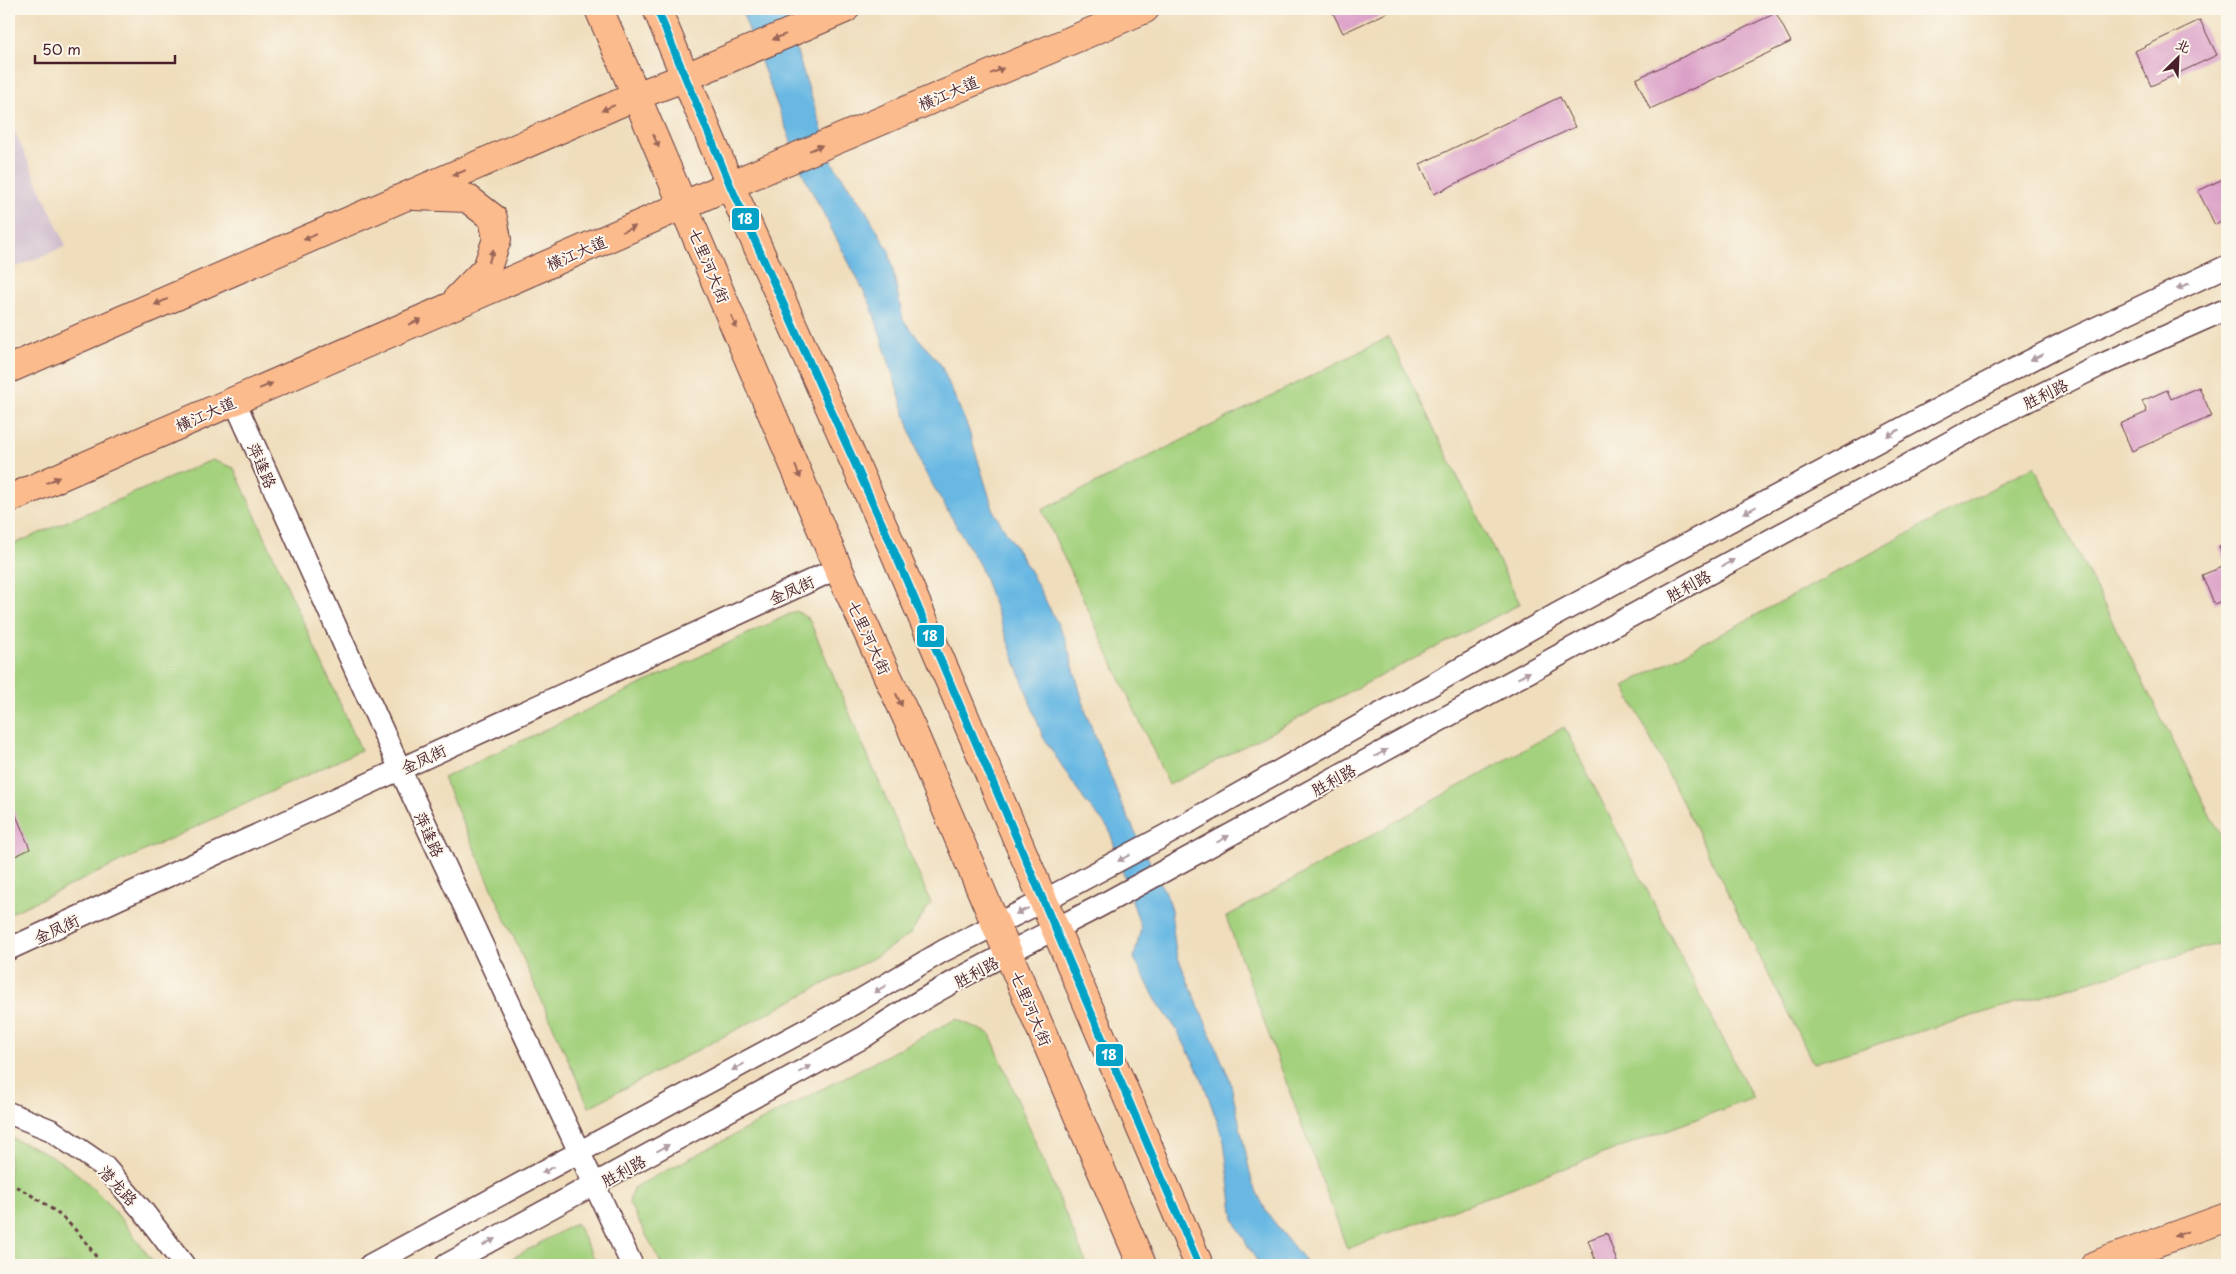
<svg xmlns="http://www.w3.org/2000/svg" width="2236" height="1274" viewBox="0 0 2236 1274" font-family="'Playpen Sans','LXGW WenKai TC',sans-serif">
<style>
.industrial{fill:#d0bdce}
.green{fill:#a4d17e;stroke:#777854}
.water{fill:#68b8e3;stroke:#596c87}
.building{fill:#dba0c7}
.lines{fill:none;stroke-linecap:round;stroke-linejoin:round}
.minor-casing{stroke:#633c41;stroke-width:24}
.major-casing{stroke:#633c41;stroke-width:30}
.path{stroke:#633c41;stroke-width:3;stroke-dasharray:4 4;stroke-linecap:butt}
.minor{stroke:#fff;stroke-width:21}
.major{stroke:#fbbb8d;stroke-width:28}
.bus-1-casing{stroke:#fbf7ec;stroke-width:11}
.bus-1{stroke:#04a2c6;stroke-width:8}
.oneway{fill:#9a6557}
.oneway2{fill:#ae9aa0}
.labels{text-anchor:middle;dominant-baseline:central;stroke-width:4;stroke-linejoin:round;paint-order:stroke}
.street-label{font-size:16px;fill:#4a1f2b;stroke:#fbf7ec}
.line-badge{stroke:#fbf7ec;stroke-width:2}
.badge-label{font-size:14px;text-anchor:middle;font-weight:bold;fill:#fff}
</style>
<rect width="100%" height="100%" fill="#fbf7ec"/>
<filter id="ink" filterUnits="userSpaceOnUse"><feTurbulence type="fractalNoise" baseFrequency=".02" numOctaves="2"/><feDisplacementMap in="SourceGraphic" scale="10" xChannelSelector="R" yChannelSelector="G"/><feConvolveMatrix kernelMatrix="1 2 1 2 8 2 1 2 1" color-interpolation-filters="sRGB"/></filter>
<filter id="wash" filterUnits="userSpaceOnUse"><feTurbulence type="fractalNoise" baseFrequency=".0096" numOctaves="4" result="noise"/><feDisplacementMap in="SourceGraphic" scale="20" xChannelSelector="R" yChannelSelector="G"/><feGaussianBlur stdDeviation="1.12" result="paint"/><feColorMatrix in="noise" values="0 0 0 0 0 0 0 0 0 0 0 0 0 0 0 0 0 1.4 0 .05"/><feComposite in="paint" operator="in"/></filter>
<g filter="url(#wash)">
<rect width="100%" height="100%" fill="#efddbb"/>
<path class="industrial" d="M9 119 66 246 9 270Z"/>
<path class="green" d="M1389 337 1520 604 1169 785 1042 510Z
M212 460 234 468 361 750 9 914V546Z
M2034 466 2227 848V941L1813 1063 1624 686Z
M796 611 809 619 931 903 909 935 877 956 589 1107 443 778Z
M1564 727 1753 1098 1347 1249 1226 917Z
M956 1019 990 1034 1087 1265H662L629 1203 633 1188Z
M9 1137C29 1145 49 1153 67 1166 104 1192 129 1229 155 1265H9Z
M576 1223 597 1265H500Z"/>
<path class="water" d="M741 9H783L833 164 866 211 889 251 903 320 941 365 968 428 994 512 1031 573 1065 638 1087 716 1122 805 1170 903 1176 953 1230 1080 1252 1182 1267 1213 1308 1265H1260L1250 1250 1234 1219 1224 1141 1201 1076 1177 1030 1156 1000 1134 958 1141 928 1109 829 1085 801 1043 737 980 566 921 465 871 305 804 176Z"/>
<g id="blocks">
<path class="building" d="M1331 9H1395L1343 33Z
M1776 13 1791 42 1650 109 1636 79Z
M2200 20 2217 55 2151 86 2135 51Z
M1560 97 1575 127 1434 194 1420 164Z
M2227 177V219L2215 225 2198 191Z
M2199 387 2212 416 2132 451 2120 424 2147 412 2142 401 2167 390 2171 399Z
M2227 544V599L2214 604 2202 575 2227 565 2219 547Z
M9 798 30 849 9 859Z
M1607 1233 1618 1265H1597L1588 1240Z"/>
</g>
</g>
<g filter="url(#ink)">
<use href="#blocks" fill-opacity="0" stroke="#633c41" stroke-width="1"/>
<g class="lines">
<g class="minor-casing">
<path id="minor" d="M234 400 400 769 632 1265
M9 949 838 568
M9 1113 51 1130 105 1167 143 1211 184 1265
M370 1265 848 1007 943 951 1043 901 1166 835 1557 614 1979 387 2066 342 2227 266
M446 1265 864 1037C937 986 1019 948 1098 907L2005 412 2103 364 2227 309"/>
</g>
<g class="major-casing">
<path id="major" d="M599 9 838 568 911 727 1142 1265
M657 9 730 185 891 544 1199 1265
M414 196 467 198 493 218 497 239 487 268 458 298
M9 369 636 96 686 77 845 9
M9 499 730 185 1145 9
M2095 1265 2227 1217"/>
</g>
<path class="path" d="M9 1183C50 1204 78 1225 101 1265"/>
<use href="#minor" class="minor"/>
<use href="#major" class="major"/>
<g class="bus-1-casing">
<path id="bus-1" d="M657 9 730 185 891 544 1199 1265"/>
</g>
<use href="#bus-1" class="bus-1"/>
</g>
<defs><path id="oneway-solid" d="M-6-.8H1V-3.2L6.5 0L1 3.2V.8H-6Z" transform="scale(1.25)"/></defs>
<g class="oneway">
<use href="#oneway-solid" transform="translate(779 37) rotate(157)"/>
<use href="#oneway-solid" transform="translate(997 71) rotate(-23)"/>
<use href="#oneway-solid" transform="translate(608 108) rotate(157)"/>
<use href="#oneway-solid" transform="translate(656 141) rotate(66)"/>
<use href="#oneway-solid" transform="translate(816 148) rotate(-23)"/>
<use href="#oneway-solid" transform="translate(459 173) rotate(157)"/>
<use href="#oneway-solid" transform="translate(629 229) rotate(-23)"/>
<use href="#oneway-solid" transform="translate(310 237) rotate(157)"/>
<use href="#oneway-solid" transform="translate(491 256) rotate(-70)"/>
<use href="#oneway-solid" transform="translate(161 302) rotate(156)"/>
<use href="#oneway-solid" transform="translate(415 322) rotate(-23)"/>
<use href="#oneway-solid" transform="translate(734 322) rotate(67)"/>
<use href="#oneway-solid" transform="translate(266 386) rotate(-23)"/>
<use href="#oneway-solid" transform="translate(798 472) rotate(67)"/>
<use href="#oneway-solid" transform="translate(53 480) rotate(-24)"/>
<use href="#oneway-solid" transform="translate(899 700) rotate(65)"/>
<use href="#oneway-solid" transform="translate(2181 1234) rotate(160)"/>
</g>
<g class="oneway2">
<use href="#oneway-solid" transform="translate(2183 286) rotate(155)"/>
<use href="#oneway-solid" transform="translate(2037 357) rotate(153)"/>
<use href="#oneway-solid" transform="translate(1893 433) rotate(152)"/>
<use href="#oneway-solid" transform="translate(1750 510) rotate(152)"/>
<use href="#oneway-solid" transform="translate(1728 563) rotate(-29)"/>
<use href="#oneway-solid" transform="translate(1524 675) rotate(-29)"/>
<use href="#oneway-solid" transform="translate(1381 753) rotate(-29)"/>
<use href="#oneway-solid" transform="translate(1223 839) rotate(-29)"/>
<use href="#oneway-solid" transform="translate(1124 858) rotate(152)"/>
<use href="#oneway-solid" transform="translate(1022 911) rotate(155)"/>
<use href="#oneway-solid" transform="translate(880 989) rotate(149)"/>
<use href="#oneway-solid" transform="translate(738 1067) rotate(151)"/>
<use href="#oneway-solid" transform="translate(805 1069) rotate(-28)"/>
<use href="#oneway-solid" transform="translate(663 1148) rotate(-29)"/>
<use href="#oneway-solid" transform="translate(548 1170) rotate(152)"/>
<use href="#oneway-solid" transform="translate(489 1242) rotate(-28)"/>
</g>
</g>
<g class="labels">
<g class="street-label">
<text transform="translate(948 92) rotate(-23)">横江大道</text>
<text transform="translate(576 252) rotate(-23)">横江大道</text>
<text transform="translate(710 265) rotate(67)">七里河大街</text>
<text transform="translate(2045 393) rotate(-26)">胜利路</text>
<text transform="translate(205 413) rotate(-24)">横江大道</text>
<text transform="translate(263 465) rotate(66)">萍逢路</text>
<text transform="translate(1688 585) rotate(-29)">胜利路</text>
<text transform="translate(791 589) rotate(-24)">金凤街</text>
<text transform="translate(870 637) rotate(65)">七里河大街</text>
<text transform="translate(423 758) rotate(-25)">金凤街</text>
<text transform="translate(1333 779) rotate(-29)">胜利路</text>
<text transform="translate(430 834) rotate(65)">萍逢路</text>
<text transform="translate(56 928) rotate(-25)">金凤街</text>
<text transform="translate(976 971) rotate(-28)">胜利路</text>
<text transform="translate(1032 1008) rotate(67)">七里河大街</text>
<text transform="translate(623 1170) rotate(-29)">胜利路</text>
<text transform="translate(119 1185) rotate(47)">潜龙路</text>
</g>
</g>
<g class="line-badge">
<rect x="731" y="207" width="29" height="24" rx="5" fill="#04a2c6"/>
<rect x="916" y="624" width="29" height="24" rx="5" fill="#04a2c6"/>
<rect x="1095" y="1043" width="29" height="24" rx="5" fill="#04a2c6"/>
</g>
<g class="badge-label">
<text x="745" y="224">18</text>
<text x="930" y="641">18</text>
<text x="1109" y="1060">18</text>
</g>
<rect width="2236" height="1274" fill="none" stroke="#fbf7ec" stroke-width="30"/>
<g transform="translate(2178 58) rotate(24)" stroke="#fbf7ec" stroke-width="4" paint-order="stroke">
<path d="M0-4L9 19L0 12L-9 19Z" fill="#4a1f2b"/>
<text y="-8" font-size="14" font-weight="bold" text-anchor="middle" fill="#4a1f2b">北</text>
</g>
<path d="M35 55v8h140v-8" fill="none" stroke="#4a1f2b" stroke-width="2.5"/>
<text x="42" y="55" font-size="15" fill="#4a1f2b" stroke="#fbf7ec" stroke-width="4" paint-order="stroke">50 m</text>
</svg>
